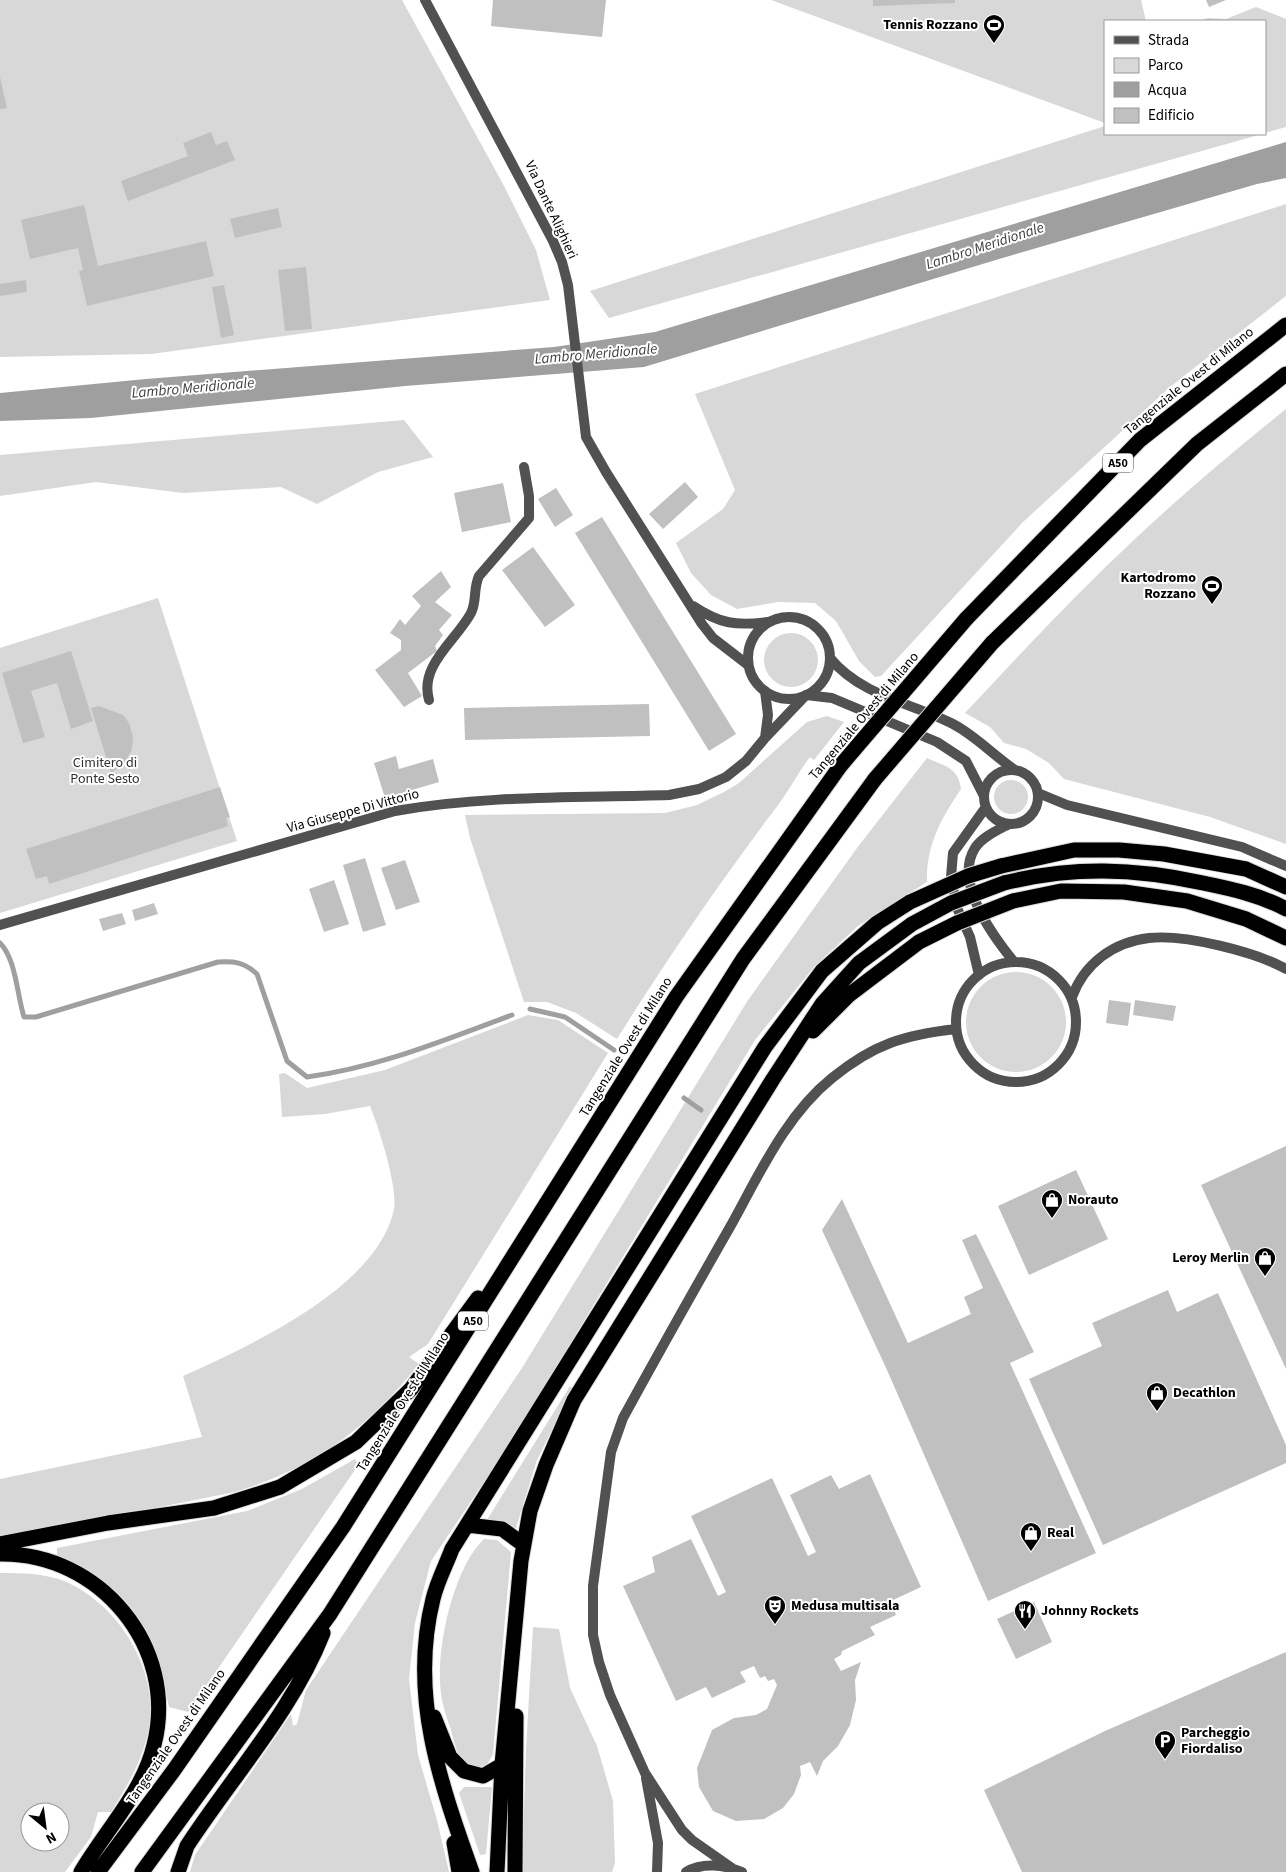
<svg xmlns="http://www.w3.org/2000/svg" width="1286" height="1872" viewBox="0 0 1286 1872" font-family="'Source Sans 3',sans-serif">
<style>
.green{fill:#d8d8d8;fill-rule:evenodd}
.water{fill:#9f9f9f}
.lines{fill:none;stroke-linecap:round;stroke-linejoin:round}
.stream{stroke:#9f9f9f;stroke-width:5}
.building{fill:#c0c0c0}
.motorway-casing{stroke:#dbdbdb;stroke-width:17}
.pedestrian{stroke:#515151;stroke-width:10}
.minor{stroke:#515151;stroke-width:10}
.tertiary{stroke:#515151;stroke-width:10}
.motorway{stroke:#000;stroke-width:15}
.motorway-bridge-casing{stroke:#dbdbdb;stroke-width:17;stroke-linecap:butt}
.motorway-bridge{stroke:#000;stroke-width:15}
.labels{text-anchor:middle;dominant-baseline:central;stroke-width:4;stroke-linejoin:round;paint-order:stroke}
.shield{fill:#fff;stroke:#4c4c4c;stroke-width:1}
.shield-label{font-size:12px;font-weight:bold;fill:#000}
.poi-label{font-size:14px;font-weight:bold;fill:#000;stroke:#fff;text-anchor:start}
.street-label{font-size:14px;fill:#000;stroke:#fff}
.park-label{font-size:14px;fill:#2f2f2f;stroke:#fff}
.water-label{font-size:15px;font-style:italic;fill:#404040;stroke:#fff}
</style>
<rect width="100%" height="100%" fill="#fff"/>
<path class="green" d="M0 0H402L503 184 536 250 550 300 151 354 0 357Z
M771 0H1141L1146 21H1105V123Z
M1256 7 1286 19V127L1265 133V21H1198L1208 18 1226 19Z
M1105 126V134H1262L609 318 590 291Z
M1286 204V296L1170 387 1023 522 881 676 875 677 859 661 836 621 815 603 778 602 737 609 711 595 691 573 676 543 723 509 735 490 695 394Z
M1286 409V844L1210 817 1064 779 1049 763 1026 749 1004 743 990 727 965 713C1021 653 1077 593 1137 537 1185 492 1235 450 1286 409Z
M404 420 433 457 378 472 317 504 281 487 183 493 96 482 0 496V455Z
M158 598 237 841 0 913V648Z
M764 660a27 27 0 1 1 54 0a27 27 0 1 1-54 0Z
M827 716 844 722 814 760 810 757C799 771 791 787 781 801 722 879 668 957 617 1039L576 1013 547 1002H524L470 838 465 815 665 813 697 805 724 792 739 783 807 722Z
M927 758C946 767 958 767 961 789 941 819 926 845 927 882L858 926 814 967 755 1040 504 1452 431 1561 415 1623 409 1679 418 1755 437 1820 449 1872H190L195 1855 291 1714 293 1726 297 1724 306 1690 522 1368 748 1000 857 848Z
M994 797a17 17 0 1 1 34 0a17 17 0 1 1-34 0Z
M966 1022a50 50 0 1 1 100 0a50 50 0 1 1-100 0Z
M528 1015 558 1020 608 1053 428 1344 409 1357 419 1364C368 1428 314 1468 235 1492L0 1539V1479L202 1437 183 1376C249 1346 378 1288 394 1209 398 1187 379 1128 370 1106L325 1114 282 1117 279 1074 285 1073 307 1088 385 1070Z
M570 1386 573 1388 537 1460 515 1531 487 1520Z
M355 1459 359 1464 188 1712 169 1707C155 1628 133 1589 57 1557V1548L247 1511 302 1489Z
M484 1539 497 1540 511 1552 493 1754 487 1765 472 1769C458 1761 455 1745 451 1730 447 1718 442 1705 441 1693 435 1651 453 1568 484 1539Z
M0 1573C22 1573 43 1573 64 1581 121 1605 163 1675 147 1737 140 1765 126 1788 111 1812H98L91 1837 65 1872H0ZM30 1812H60V1842H30Z
M533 1627 559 1629 570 1688 597 1746 613 1801 615 1863 612 1872H522L526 1749Z
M464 1787H492L486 1854 480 1855 459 1793Z"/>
<path class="water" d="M1286 142V178L1257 184 999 259 644 367 405 386 91 418 0 421V393L146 379 554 347 655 332Z"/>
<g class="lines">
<path class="stream" d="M0 943C16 959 17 995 24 1017H36L218 962C234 961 244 962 257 974L287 1061 307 1077C380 1067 444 1040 512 1015
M530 1009 565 1017 614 1050
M684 1098 701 1110"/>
</g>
<path class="building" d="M493 0H606L602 37 491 26Z
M873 0H955V3L873 6Z
M1206 0H1226L1209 7Z
M0 77 7 108 0 109Z
M211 132 216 145 227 141 235 160 128 201 121 181 188 156 183 143Z
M84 205 98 266 206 241 214 276 87 306 79 271 83 270 78 248 30 259 21 220Z
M278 208 282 227 235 238 230 219Z
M306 267 312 329 285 331 278 270Z
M26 280 27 292 0 296V284Z
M224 285 234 335 221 338 212 287Z
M685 482 698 497 663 529 649 514Z
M503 483 511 522 462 532 454 493Z
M556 488 573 515 555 527 538 499Z
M602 517 736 734 709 751 575 533Z
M533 547 575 605 545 627 502 570Z
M441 571 451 587 435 602 452 615 439 630 443 635 435 646 437 651 408 673 422 696 404 707 375 670 401 650V640L390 633 400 619 405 625 421 606 412 596Z
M71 651 93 721 71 729 57 683 31 691 45 737 23 743 2 673Z
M649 704 650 736 465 740 464 708Z
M99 706 123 715 129 723 133 737 132 749 125 763 111 773 91 708Z
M396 756 399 769 433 759 439 782 385 798 374 763Z
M220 787 230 817 226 818 228 826 49 884 47 876 36 879 26 849Z
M365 858 386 925 363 932 343 865Z
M405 860 420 902 396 910 381 868Z
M334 880 349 924 324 932 309 889Z
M154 903 158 914 135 921 132 910Z
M122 913 126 924 103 931 99 919Z
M1109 1000 1131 1003 1128 1026 1106 1023Z
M1135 1000 1176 1006 1173 1021 1133 1015Z
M1286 1146V1369L1201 1185Z
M1076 1170 1108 1239 1029 1275 998 1206Z
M842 1199 908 1343 971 1314 964 1297 983 1288 962 1240 976 1234 1034 1352 1010 1363 1096 1553 988 1601 887 1370 822 1230Z
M1168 1290 1177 1312 1218 1293 1286 1445V1463L1103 1545 1029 1379 1102 1346 1092 1323Z
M870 1474 921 1587 891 1601 896 1615 870 1627 875 1635 842 1651 841 1655 834 1659 841 1671 861 1662 855 1680 856 1700 850 1725 838 1746 823 1761 817 1776 810 1762 800 1766 801 1775 794 1794 783 1808 764 1819 736 1821 713 1811 699 1787 697 1768 712 1730 734 1718 756 1715 767 1709 777 1685 774 1679 768 1681 765 1676 760 1678 754 1666 740 1672 746 1682 712 1698 706 1687 676 1701 623 1586 655 1572 652 1557 691 1539 718 1596 726 1592 691 1516 772 1478 808 1556 816 1552 790 1495 831 1475 839 1489Z
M1034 1602 1052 1642 1016 1659 997 1619Z
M1286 1652V1872H1022L984 1790 1105 1731Z"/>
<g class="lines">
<g class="motorway-casing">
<path id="motorway" d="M966 619 1140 440 1286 325
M992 643 1197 444 1286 374
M1001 866 1074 850H1119L1164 854 1246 869 1286 887
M1004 883C1073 866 1134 868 1203 883 1232 889 1260 895 1286 909
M1013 901 1061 891 1124 892 1187 901 1246 919 1286 938
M813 1031 849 995 919 942
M467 1525 502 1529 524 1545
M0 1544 108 1523 214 1508 280 1487 356 1442 411 1389 478 1298
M0 1554C99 1552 179 1647 154 1745 143 1792 105 1831 81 1872
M434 1717 450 1757 464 1771 483 1776 502 1765
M454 1843 459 1872
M98 1872 174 1770 343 1527 676 997 841 765
M142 1872 330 1614 743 959 875 779
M178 1872 187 1846C232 1777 293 1710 323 1633
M472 1872C440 1782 409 1695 433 1599 437 1582 446 1565 452 1549L765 1047 822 971 877 923 910 902
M497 1872 502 1765 521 1561 530 1511 546 1465 574 1400 773 1079 822 1004 859 963 912 924
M515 1872 516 1716"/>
</g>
<path class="pedestrian" d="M429 700C419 665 456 641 471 613 477 601 473 589 479 576L529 518V496L524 467"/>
<path class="minor" d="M765 738 768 715 765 691
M0 925 395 811C485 795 578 798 669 795L699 789 726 777 746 761 765 738 806 695"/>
<path class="tertiary" d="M425 0 553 241 562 262 568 285 586 437 606 472 702 624 713 638 748 665
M693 606C720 624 736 626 768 622
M748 658a41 41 0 1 1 82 0a41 41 0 1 1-82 0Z
M830 658C861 696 912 703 953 724 976 736 994 756 1015 770
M806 695 832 698 937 742 966 761 984 796
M984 797a27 27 0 1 1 54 0a27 27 0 1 1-54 0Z
M1038 793 1067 805 1242 847 1286 866
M1009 824C998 830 982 837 975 848 953 883 993 936 1014 962
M956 1022a60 60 0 1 1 120 0a60 60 0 1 1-120 0Z
M979 975 970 937 957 908 951 877 953 853 986 807
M1072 997C1084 964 1113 942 1149 938 1185 934 1256 952 1286 969
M646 1778 658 1843 657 1872
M732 1868 692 1840 682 1830 645 1773 610 1695 599 1662 593 1635V1586L611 1452 623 1418C658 1354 694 1290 730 1227 759 1175 785 1116 832 1078 874 1044 904 1035 956 1029
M686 1872C703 1862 725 1865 742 1872"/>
<use href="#motorway" class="motorway"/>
<g class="motorway-bridge-casing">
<path id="motorway-bridge" d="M841 765 966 619
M875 779 992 643
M910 902 968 876 1001 866
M912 924 951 903 1004 883
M919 942 957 923 1013 901"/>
</g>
<use href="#motorway-bridge" class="motorway-bridge"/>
</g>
<defs>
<g id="stadium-pin" transform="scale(1.125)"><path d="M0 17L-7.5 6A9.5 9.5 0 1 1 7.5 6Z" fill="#000" stroke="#fff"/><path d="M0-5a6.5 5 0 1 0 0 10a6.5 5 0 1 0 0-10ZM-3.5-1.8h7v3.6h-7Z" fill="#fff"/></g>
<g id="shop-pin" transform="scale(1.125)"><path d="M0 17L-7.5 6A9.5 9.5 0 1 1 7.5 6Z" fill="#000" stroke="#fff"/><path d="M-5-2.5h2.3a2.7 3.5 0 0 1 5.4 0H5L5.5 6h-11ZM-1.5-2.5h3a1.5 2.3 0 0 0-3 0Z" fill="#fff"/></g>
<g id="theatre-pin" transform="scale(1.125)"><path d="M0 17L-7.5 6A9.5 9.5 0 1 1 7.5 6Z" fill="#000" stroke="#fff"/><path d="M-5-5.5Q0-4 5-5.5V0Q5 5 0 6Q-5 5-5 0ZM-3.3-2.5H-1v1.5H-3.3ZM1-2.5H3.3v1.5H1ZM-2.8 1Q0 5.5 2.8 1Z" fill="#fff"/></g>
<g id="restaurant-pin" transform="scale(1.125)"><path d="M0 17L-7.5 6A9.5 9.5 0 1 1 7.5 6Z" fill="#000" stroke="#fff"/><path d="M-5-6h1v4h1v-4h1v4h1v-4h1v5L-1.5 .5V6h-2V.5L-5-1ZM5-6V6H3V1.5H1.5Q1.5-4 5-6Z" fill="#fff"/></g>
<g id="parking-pin" transform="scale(1.125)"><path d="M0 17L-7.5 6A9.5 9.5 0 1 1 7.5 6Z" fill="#000" stroke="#fff"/><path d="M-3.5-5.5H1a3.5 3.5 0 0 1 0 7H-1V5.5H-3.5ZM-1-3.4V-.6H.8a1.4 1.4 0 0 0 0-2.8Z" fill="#fff"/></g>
</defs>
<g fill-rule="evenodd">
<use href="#stadium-pin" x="994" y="25"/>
<use href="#stadium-pin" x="1212" y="586"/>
<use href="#shop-pin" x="1052" y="1200"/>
<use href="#shop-pin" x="1265" y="1258"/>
<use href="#shop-pin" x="1157" y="1393"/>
<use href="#shop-pin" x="1031" y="1533"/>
<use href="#theatre-pin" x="775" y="1606"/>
<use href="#restaurant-pin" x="1025" y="1611"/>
<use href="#parking-pin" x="1165" y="1741"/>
</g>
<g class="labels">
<g class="shield">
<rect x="1103" y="453.5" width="30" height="19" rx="4"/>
<rect x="458" y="1311.5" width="30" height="19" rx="4"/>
</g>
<g class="shield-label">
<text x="1118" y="463">A50</text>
<text x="473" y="1321">A50</text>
</g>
<g class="poi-label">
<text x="978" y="25" text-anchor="end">Tennis Rozzano</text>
<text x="1196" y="578" text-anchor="end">Kartodromo<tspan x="1196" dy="16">Rozzano</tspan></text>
<text x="1068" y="1200">Norauto</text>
<text x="1249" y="1258" text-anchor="end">Leroy Merlin</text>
<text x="1173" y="1393">Decathlon</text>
<text x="1047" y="1533">Real</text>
<text x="791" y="1606">Medusa multisala</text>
<text x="1041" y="1611">Johnny Rockets</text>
<text x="1181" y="1733">Parcheggio<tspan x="1181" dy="16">Fiordaliso</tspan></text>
</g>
<g class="street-label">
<text transform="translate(551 210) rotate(65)">Via Dante Alighieri</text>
<text transform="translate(1189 381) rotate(-39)">Tangenziale Ovest di Milano</text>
<text transform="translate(864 716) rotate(-50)">Tangenziale Ovest di Milano</text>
<text transform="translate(353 811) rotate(-15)">Via Giuseppe Di Vittorio</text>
<text transform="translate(626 1047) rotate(-58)">Tangenziale Ovest di Milano</text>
<text transform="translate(403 1402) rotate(-58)">Tangenziale Ovest di Milano</text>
<text transform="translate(176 1737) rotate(-55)">Tangenziale Ovest di Milano</text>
</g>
<g class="park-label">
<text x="105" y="763">Cimitero di<tspan x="105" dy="16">Ponte Sesto</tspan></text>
</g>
<g class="water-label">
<text transform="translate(985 246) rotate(-18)">Lambro Meridionale</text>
<text transform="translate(596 354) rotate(-5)">Lambro Meridionale</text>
<text transform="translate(193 388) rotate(-5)">Lambro Meridionale</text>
</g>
</g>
<rect x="1104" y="20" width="162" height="115" fill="#ffffff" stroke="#999999"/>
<rect x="1114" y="36" width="25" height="8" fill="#515151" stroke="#999999"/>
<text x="1148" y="45" font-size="15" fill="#000000">Strada</text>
<rect x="1114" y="58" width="25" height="15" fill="#d8d8d8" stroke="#999999"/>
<text x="1148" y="70" font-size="15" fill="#000000">Parco</text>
<rect x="1114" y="82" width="25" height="15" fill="#9f9f9f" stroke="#999999"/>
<text x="1148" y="95" font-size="15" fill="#000000">Acqua</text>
<rect x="1114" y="108" width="25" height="15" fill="#c0c0c0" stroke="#999999"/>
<text x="1148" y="120" font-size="15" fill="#000000">Edificio</text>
<g transform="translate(45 1827) rotate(151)"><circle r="24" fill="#ffffff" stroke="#999999"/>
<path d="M0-4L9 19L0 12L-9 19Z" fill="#000000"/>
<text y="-8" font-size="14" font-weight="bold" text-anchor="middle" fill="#000000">N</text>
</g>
</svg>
